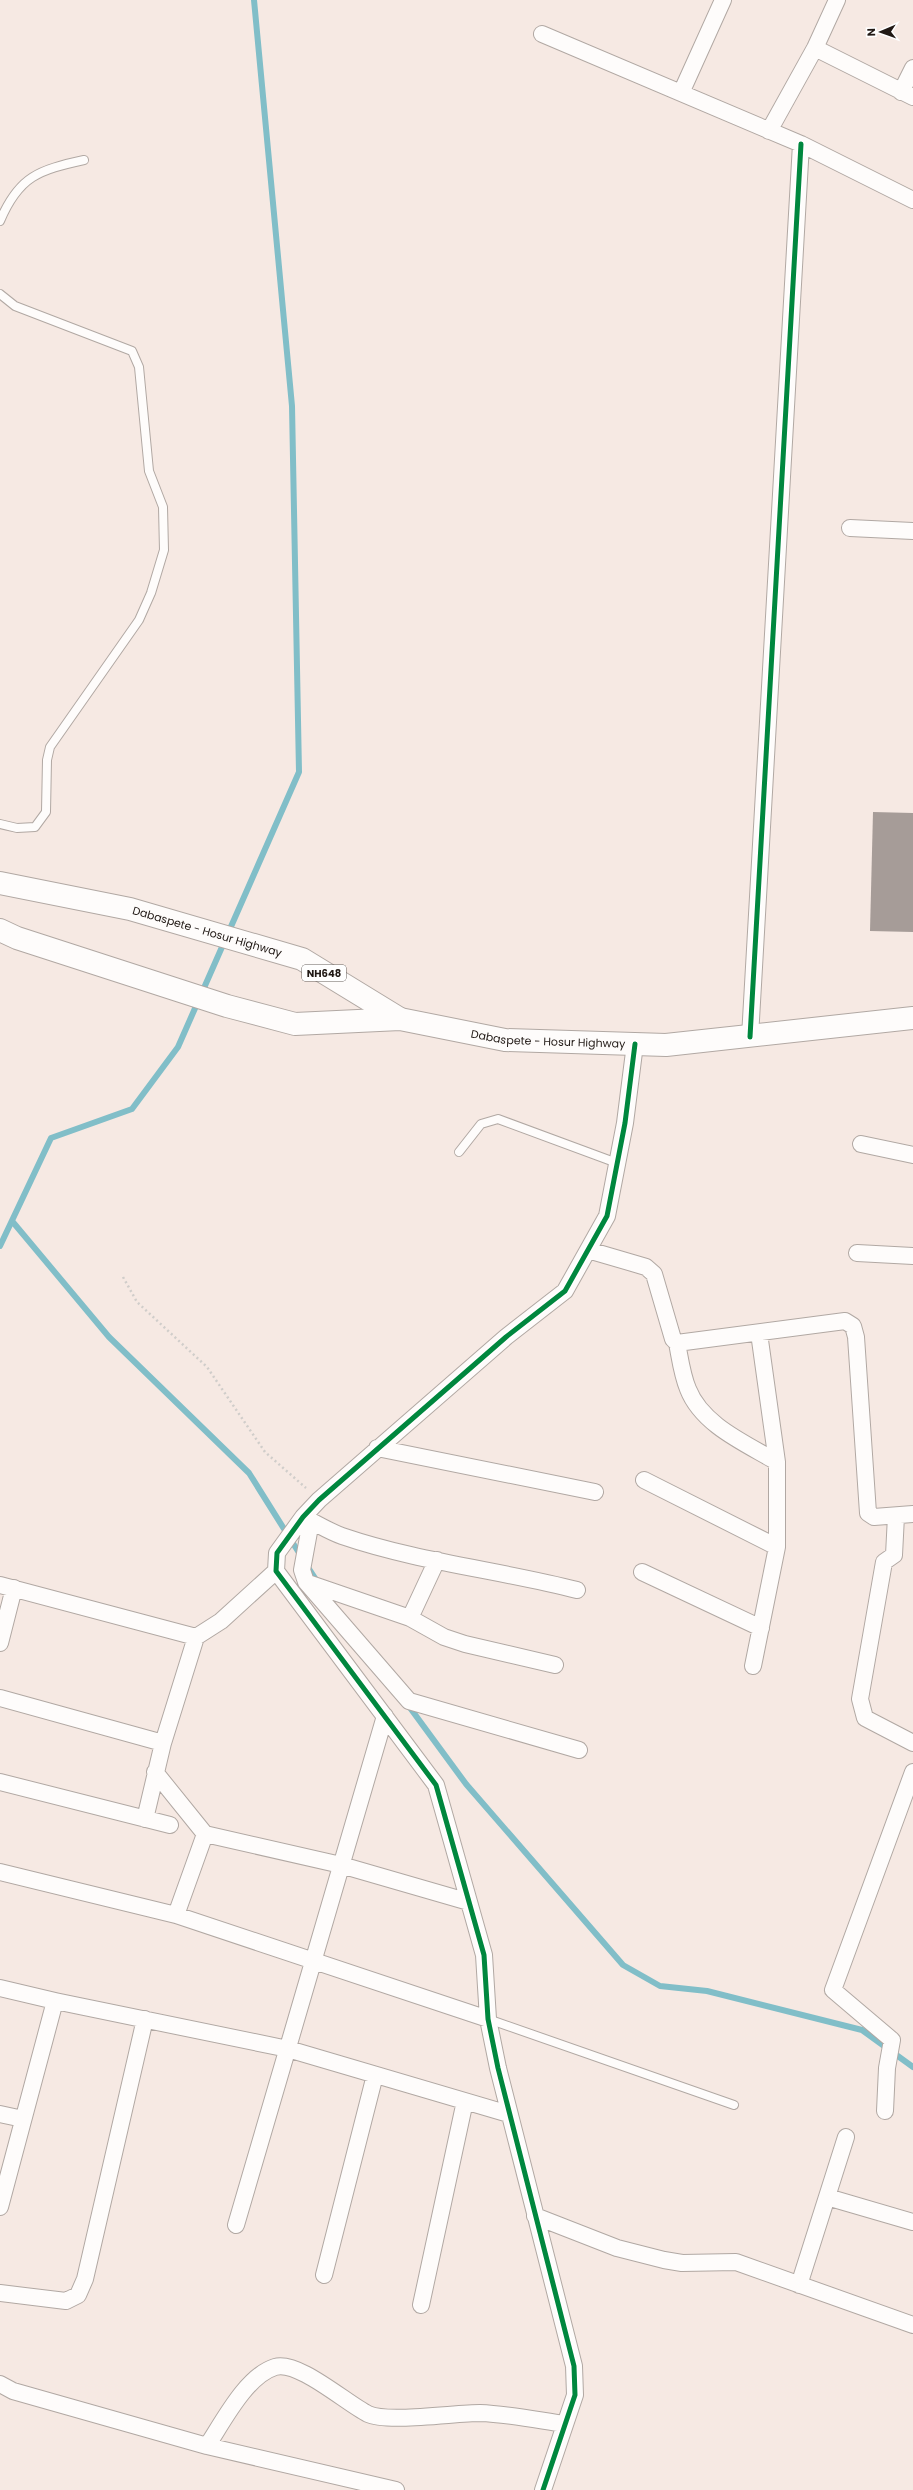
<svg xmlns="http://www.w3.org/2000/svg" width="913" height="2490" viewBox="0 0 913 2490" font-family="Poppins,sans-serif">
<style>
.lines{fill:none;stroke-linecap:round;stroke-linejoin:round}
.stream{stroke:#81bec8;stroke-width:6}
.building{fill:#a69c98}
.service-casing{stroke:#b1a8a3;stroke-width:10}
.minor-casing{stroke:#b1a8a3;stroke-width:18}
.trunk-casing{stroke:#b1a8a3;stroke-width:24}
.path{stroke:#d0cdca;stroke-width:2.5;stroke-dasharray:2 3;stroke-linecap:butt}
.service{stroke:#fefcfb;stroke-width:8}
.minor{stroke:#fefcfb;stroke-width:16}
.trunk{stroke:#fefcfb;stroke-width:22}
.cycleway-casing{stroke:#fff;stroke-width:8}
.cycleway{stroke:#00873e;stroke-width:5}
.labels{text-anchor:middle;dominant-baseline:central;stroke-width:4;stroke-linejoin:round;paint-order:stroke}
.shield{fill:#fff;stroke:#645e5b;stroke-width:1}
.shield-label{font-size:10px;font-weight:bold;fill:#211915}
.street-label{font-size:11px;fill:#211915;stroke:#fff}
</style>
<rect width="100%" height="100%" fill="#f6e9e3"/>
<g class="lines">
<path class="stream" d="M12 1221 109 1337 249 1473 301 1556
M0 1246 51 1138 132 1109 178 1047 299 772 292 406 254 0
M307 1566 318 1583
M408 1705 466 1784 623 1965 660 1986 707 1991 862 2030 913 2067"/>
</g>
<path class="building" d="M873 812 913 813V932L870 931Z"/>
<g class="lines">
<g class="service-casing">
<path id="service" d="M0 221C19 176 39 170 84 160
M0 294 15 306 132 351 139 367 149 471 163 507 164 550 151 593 139 620 50 747 47 760 46 812 35 827 17 828 0 824
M459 1152 481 1124 498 1119 617 1163
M488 2019 734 2105"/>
</g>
<g class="minor-casing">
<path id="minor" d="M542 34 801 144 913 200
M815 48 913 97
M901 92 913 68
M681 93 723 0
M769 131 815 48 837 0
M850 528 913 531
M750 1037 801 144
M861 1144 913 1155
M588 1250 646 1267 654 1274 673 1339 677 1343 845 1321 853 1326 856 1337 868 1513 874 1517 913 1514
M857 1253 913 1256
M677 1343C680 1358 682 1375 688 1389 702 1425 745 1443 777 1462
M377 1448 595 1492
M644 1480 777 1547
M896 1516 894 1555 884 1562 860 1699 865 1718 913 1743
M303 1517C316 1523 328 1531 342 1536 418 1562 499 1570 577 1590
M311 1521 302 1570 306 1582 409 1701 579 1750
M642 1572 761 1628
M308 1583 410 1618 444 1637 465 1644 555 1665
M0 1585 196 1637 221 1621 276 1571
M410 1618 437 1560
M0 1643 14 1588
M753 1666 777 1547V1462L759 1333
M0 1698 163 1743
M155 1772 205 1834 176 1915
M0 1782 170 1825
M145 1819 163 1743 196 1637
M205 1834 341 1865 469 1902
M0 1872 176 1915 488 2019
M0 1988 55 2001 288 2049 509 2114
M885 2111 887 2068 892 2040 833 1990 913 1772
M0 2114 23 2119
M827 2197 913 2222
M0 2207 55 2001
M535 2216 617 2248 664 2260 682 2263 736 2262 913 2325
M236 2225 385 1716
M324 2275 375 2075
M799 2285 846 2137
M0 2293 66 2301 78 2295 85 2279 145 2019
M421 2305 465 2101
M0 2384 13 2391 207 2446 396 2490
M207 2446C223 2422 246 2376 275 2367 298 2360 346 2403 368 2414 387 2423 455 2413 480 2413 508 2414 537 2420 564 2424
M543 2490 575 2395 574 2366 498 2068 488 2019 484 1955 436 1785 276 1571 277 1553 303 1517 319 1500 506 1337 565 1291 607 1216 625 1123 635 1044"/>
</g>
<g class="trunk-casing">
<g id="trunk">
<path id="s1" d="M0 883 130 909 302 959 400 1019"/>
<path id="s2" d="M0 930 17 938 227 1006 295 1024 400 1019 505 1040 666 1045 913 1018"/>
</g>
</g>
<path class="path" d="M123 1277 137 1302 207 1367 265 1452 306 1488"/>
<use href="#service" class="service"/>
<use href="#minor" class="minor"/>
<use href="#trunk" class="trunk"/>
<g class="cycleway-casing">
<path id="cycleway" d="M750 1037 801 144
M543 2490 575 2395 574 2366 498 2068 488 2019 484 1955 436 1785 276 1571 277 1553 303 1517 319 1500 506 1337 565 1291 607 1216 625 1123 635 1044"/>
</g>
<use href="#cycleway" class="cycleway"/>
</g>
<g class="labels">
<rect class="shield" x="302" y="965" width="44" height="16" rx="3"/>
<g class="shield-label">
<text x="324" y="973">NH648</text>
</g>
<g class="street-label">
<text stroke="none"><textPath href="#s1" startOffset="213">Dabaspete - Hosur Highway</textPath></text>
<text stroke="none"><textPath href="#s2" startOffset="565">Dabaspete - Hosur Highway</textPath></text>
</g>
</g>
<g transform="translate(881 32) rotate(268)" stroke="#ffffff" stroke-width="3" paint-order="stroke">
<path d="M0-3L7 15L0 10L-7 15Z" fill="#211915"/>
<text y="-6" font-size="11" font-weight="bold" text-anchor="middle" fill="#211915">N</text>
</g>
</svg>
